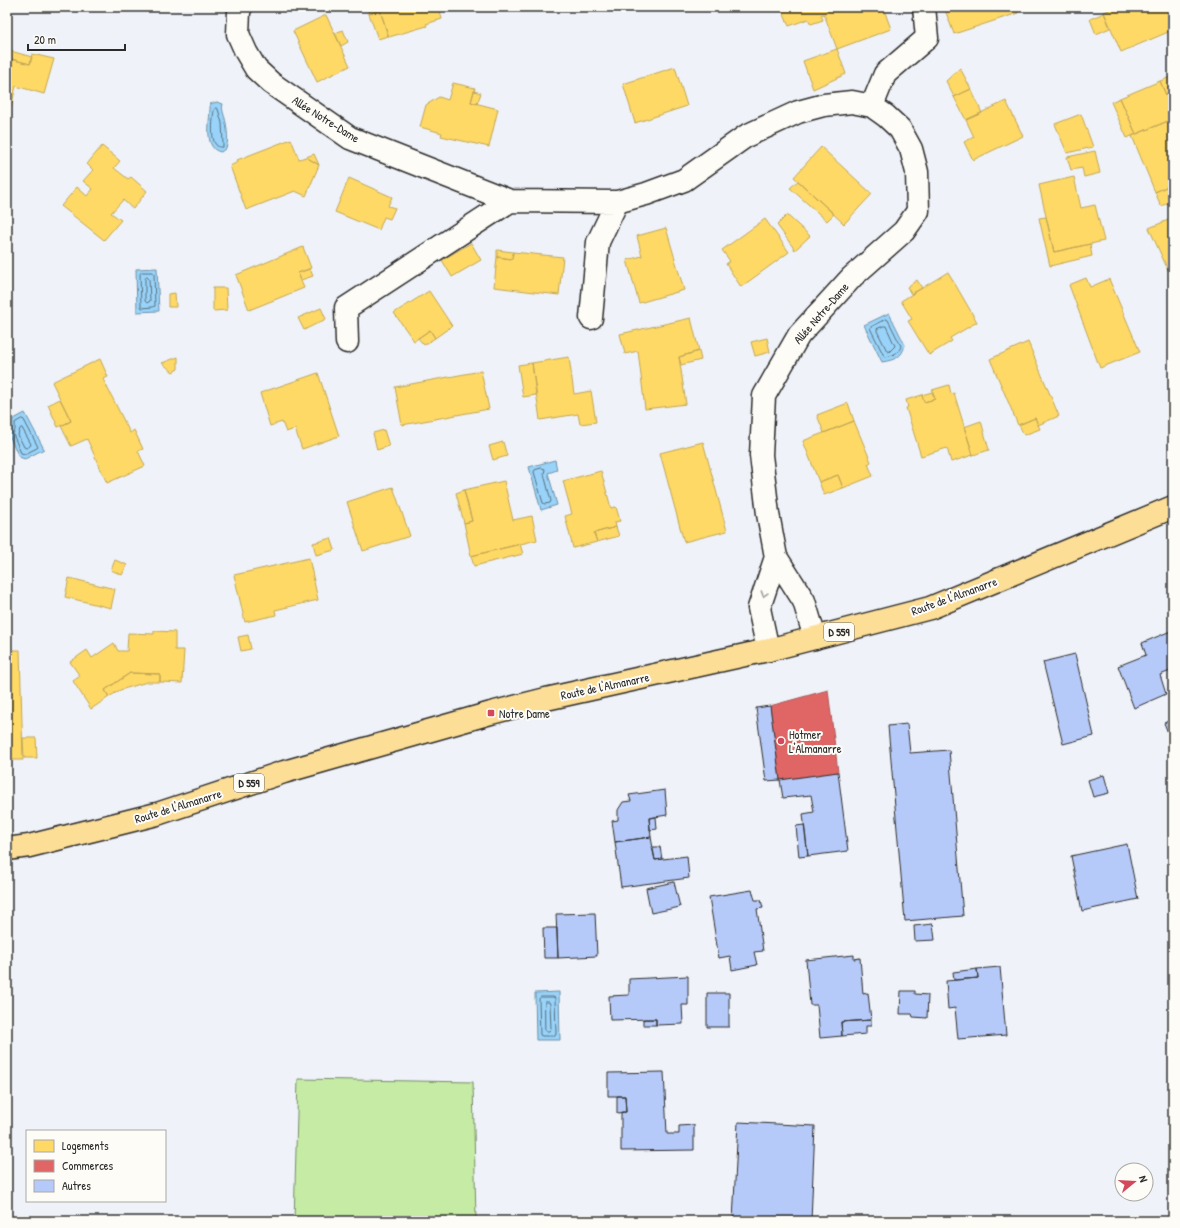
<svg xmlns="http://www.w3.org/2000/svg" width="1180" height="1228" viewBox="0 0 1180 1228" font-family="'Patrick Hand',sans-serif">
<style>
.green{fill:#c5eba5;stroke:#788b68}
.water{fill:#99d3f9;stroke:#6d90a7}
.homes{fill:#ffd966;stroke:#bfa554}
.shops{fill:#e06666;stroke:#aa5454}
.lines{fill:none;stroke-linecap:round;stroke-linejoin:round}
.shore{stroke:#576e7d;stroke-width:1}
.building{fill:#b6cafa;stroke:#2b2b2b}
.street-casing{stroke:#2b2b2b;stroke-width:25}
.primary-casing{stroke:#2b2b2b;stroke-width:25}
.street{stroke:#fdfcf7;stroke-width:22}
.primary{stroke:#fdde96;stroke-width:22}
.oneway{stroke:#9e9e9b}
.poi-dot{fill:#d1495b;stroke:#fdfcf7;stroke-width:1.5}
.labels{text-anchor:middle;dominant-baseline:central;stroke-width:4;stroke-linejoin:round;paint-order:stroke}
.shield{fill:#fdfcf7;stroke:#6a6a68;stroke-width:1}
.shield-label{font-size:11px;font-weight:bold;fill:#2b2b2b}
.street-label{font-size:12px;fill:#2b2b2b;stroke:#fdfcf7}
.poi-label{font-size:12px;fill:#2b2b2b;stroke:#fdfcf7;text-anchor:start}
</style>
<rect width="100%" height="100%" fill="#eff2f8"/>
<filter id="ink" filterUnits="userSpaceOnUse"><feTurbulence type="fractalNoise" baseFrequency=".025" numOctaves="2"/><feDisplacementMap in="SourceGraphic" scale="8" xChannelSelector="R" yChannelSelector="G"/><feConvolveMatrix kernelMatrix="1 2 1 2 8 2 1 2 1" color-interpolation-filters="sRGB"/></filter>
<g filter="url(#ink)">
<path class="green" d="M298 1079 473 1082 476 1221H294Z"/>
<path class="water" d="M217 102 223 104C221 110 225 116 226 123 227 130 229 141 226 148L221 152C202 149 211 117 210 104Z
M157 268 159 311 137 312 136 270V269Z
M889 313 905 345C902 358 894 360 882 362L864 325Z
M25 413 44 449 25 459 19 457 8 433 11 429 10 421Z
M555 460 557 470 548 473 557 505 541 510 529 467Z
M559 992 560 1040H536L535 993Z"/>
<path class="homes" d="M367 7H439L442 19 426 24 427 26 389 37 380 10 369 14Z
M791 7H825L826 11 838 7H883L891 29 837 49 824 14 821 15 823 20 811 24 808 19 789 26 782 10Z
M944 7H1016L1018 13 954 34Z
M1116 7H1170L1173 14V30L1121 52 1104 12Z
M380 10 388 36 378 39 369 14Z
M1104 13 1110 28 1096 34 1090 19Z
M326 15 350 66 317 82 293 31Z
M343 30 348 42 341 46 335 33Z
M837 49 846 74 813 89 803 61Z
M7 50 32 57 30 64 7 58Z
M32 54 54 59 44 94 16 86 11 108 7 107V58L30 64Z
M675 67 687 106 635 123 623 84Z
M960 68 971 89 954 97 946 81Z
M1173 76V92L1166 95 1160 81Z
M1160 81 1166 95 1173 92V119L1136 134 1120 98Z
M453 83 475 88 471 102 498 109 489 147 441 136 442 133 420 127 426 105 439 97 448 100Z
M971 89 982 113 966 120 954 97Z
M474 91 481 93 477 104 471 102Z
M1120 98 1136 134 1127 138 1111 102Z
M1006 101 1023 136 973 160 964 142 974 137 966 120Z
M1081 114 1093 147 1067 153 1055 124Z
M1173 119V184L1155 192 1132 136Z
M291 139 299 159 306 157 319 165 306 196 295 191 246 210 230 166 238 162 237 160Z
M102 146 120 161 114 168 128 179 131 177 147 191 133 209 123 200 111 213 121 220 104 240 61 206 77 187 87 196 93 189 83 181 93 170 87 164Z
M821 147 872 194 844 224 794 177Z
M1095 151 1100 173 1084 177 1082 168 1071 170 1067 157Z
M314 154 319 165 306 157Z
M1074 177 1081 208 1095 205 1104 241 1054 252 1039 185Z
M349 178 392 197 388 206 395 208 390 219 384 217 379 230 335 212Z
M798 181 834 214 827 221 790 188Z
M1173 184V201L1161 206 1155 192Z
M787 215 810 236 795 250 777 225Z
M1046 217 1054 252 1090 244 1092 256 1050 266 1039 218Z
M1173 218V268L1168 270 1149 228Z
M765 219 789 252 741 287 726 264 730 261 722 250Z
M666 228 684 290 639 303 627 260 642 256 637 236Z
M471 243 481 260 452 277 442 260Z
M303 247 311 268 298 273 304 288 249 310 236 275Z
M497 250 513 252 512 259 497 257Z
M513 252 563 257 559 295 494 287 497 257 512 259Z
M310 269 313 276 301 280 298 273Z
M948 272 977 322 950 338 952 341 929 355 908 321 912 319 901 301Z
M1086 278 1090 287 1109 279 1140 352 1100 368 1069 285Z
M917 280 922 288 911 294 907 287Z
M213 288H226L227 310 213 311Z
M429 291 452 326 435 338 430 330 414 341 394 313Z
M175 293 176 307H168V294Z
M321 308 326 319 304 330 298 318Z
M691 318 699 351 679 357 686 404 645 409 638 351 625 354 620 334Z
M430 330 435 338 424 345 418 338Z
M767 338 770 352 755 356 751 342Z
M1028 342 1059 416 1038 425 1035 418 1018 425 990 359Z
M699 351 701 360 681 365 679 357Z
M178 357V369L173 372 162 363Z
M569 357 574 394 591 391 596 422 580 424 578 414 540 420 532 363Z
M100 359 108 377 103 379 130 433 134 430 143 449 138 451 145 466 107 483 87 439 71 446 61 426 71 421 52 382Z
M532 363 536 395 523 397 518 365Z
M481 371 489 409 402 425 395 387Z
M318 373 339 436 302 449 295 429 286 432 282 422 270 426 260 393Z
M949 385 951 394 954 393 973 455 951 462 947 448 921 456 906 408 908 407 906 400 922 395 924 402 935 399 932 390Z
M932 392 935 399 924 402 922 395Z
M60 399 71 421 58 427 48 405Z
M848 403 854 421 824 433 817 415Z
M1035 418 1040 429 1024 435 1019 425Z
M854 421 871 462 868 464 873 476 843 488 838 475 819 482 803 441Z
M981 421 989 450 973 455 964 427Z
M384 430 389 446 377 450 373 433Z
M503 442 507 456 493 460 489 446Z
M703 442 727 531 684 542 660 453Z
M601 471 611 508 616 507 620 521 615 522 616 527 594 533 597 542 573 548 565 516 572 514 563 481Z
M838 475 843 488 824 495 819 482Z
M504 481 513 520 532 516 537 540 471 556 464 523 472 521 464 490Z
M393 487 410 536 363 551 347 502Z
M464 490 472 521 464 523 456 493Z
M616 527 619 536 597 542 594 533Z
M331 538 335 550 316 555 313 543Z
M520 544 523 554 474 566 471 556Z
M309 558 318 600 275 610 276 615 245 622 234 575Z
M115 560 127 565 122 575 111 570Z
M69 578 115 589 111 608 65 597Z
M154 631 175 632V650H184L182 683 160 682V674L130 673 105 690 109 697 91 709 73 681 80 676 70 662 87 650 92 658 114 643 118 651H127L128 633 154 634Z
M248 635 251 649 241 651 238 637Z
M7 650H20L23 760H7Z
M130 673 160 674V682H147L120 690 109 697 105 690Z
M23 738H36L37 758H24Z"/>
<path class="shops" d="M828 690 838 772 780 780 770 706Z"/>
<g class="lines">
<path class="shore" d="M216 108 218 109 222 123 223 144V147C208 150 213 118 214 110Z
M142 272H152L154 273 155 306 153 307 142 308 141 306 140 274Z
M147 277 149 279 150 301 147 303 145 301V279Z
M886 319 888 320 901 346C899 353 892 356 885 357L884 356 870 328Z
M884 326H886L895 346 889 352 887 351 877 331V329Z
M22 419 24 420 38 447 37 448 25 454 21 453 13 434 15 430V423Z
M22 428 31 444 30 446 26 448 24 447 18 435 20 429Z
M542 468 545 469 544 474 551 501 550 503 545 504 543 503 534 472 535 470Z
M541 997H553L555 998 556 1034 555 1036H542L540 1035 539 999Z
M545 1002H549L550 1004 551 1029 549 1031H546L545 1029Z"/>
</g>
<path class="building" d="M1173 630V670L1160 675 1166 694 1134 708 1118 666 1146 655 1142 643Z
M1075 654 1094 736 1063 744 1043 662Z
M770 706 780 780 766 781 756 708Z
M1173 719V745L1164 723Z
M907 724 910 753 949 750 963 916 905 921 888 726Z
M838 772 848 851 808 856 803 814 814 812 811 795 783 798 780 780Z
M1104 775 1109 793 1093 797 1088 780Z
M665 790 667 815 649 818 651 837 615 842 612 821 618 820V810L623 802 631 801 629 795Z
M656 817 657 829 650 830 649 818Z
M796 826 804 825 808 856 799 857Z
M651 837 655 860 687 856 689 878 621 887 615 842Z
M1127 844 1138 899 1082 911 1071 856Z
M652 847H660L662 859 655 860Z
M674 882 680 907 651 913 646 888Z
M752 890 755 900H761L763 908 757 909 763 951 754 952 757 965 732 970 730 956 719 958 709 897Z
M595 913 597 956 558 958 556 914Z
M933 924 935 940 915 941 914 926Z
M543 928H557L558 958H544Z
M854 955V959L860 958 863 994 868 993 871 1020 841 1022 842 1036 820 1038 817 1005H810L806 960Z
M1000 967 1006 1035 958 1039 955 1008 948 1009 946 981 978 978 977 969Z
M977 969 978 978 954 980 953 972Z
M688 976V1005H682L683 1024 656 1025V1019L610 1020 609 996 629 995V979Z
M901 991H915V994L928 995 927 1018 913 1017 912 1014H900Z
M707 993H729V1027H707Z
M643 1019H656V1025H643Z
M871 1020V1026H866V1034L842 1036 841 1022Z
M664 1072 667 1134H679V1126L694 1125V1150L621 1151V1112H626L625 1096H608V1073Z
M617 1096H625L626 1112 617 1113Z
M738 1122 815 1126 811 1221H733Z"/>
<g class="lines">
<g class="street-casing">
<path id="street" d="M241 7 239 11 238 34 246 52 256 69 271 83 350 138 510 201 617 202 646 194 684 180 746 136 798 112 824 105 852 102 872 106 886 116 900 129 911 149 917 172 918 211 904 231 852 277 799 335 764 396 761 455 768 514 776 557 804 601 815 638
M872 106 885 74 927 38 924 7
M591 318 598 242 617 202
M347 342 346 308 510 201
M768 650 759 608 776 557"/>
</g>
<g class="primary-casing">
<path id="primary" d="M7 849 29 846 157 814 284 772 491 713 546 699 768 650 930 608 1173 507"/>
</g>
<use href="#street" class="street"/>
<use href="#primary" class="primary"/>
</g>
<defs><path id="oneway-chevron" d="M-2-3.5L2.5 0L-2 3.5" fill="none" stroke-width="1.6" stroke-linecap="round" stroke-linejoin="round"/></defs>
<use class="oneway" href="#oneway-chevron" transform="translate(764 594) rotate(108)"/>
</g>
<g class="poi-dot">
<rect x="487" y="709" width="8" height="8" rx="2"/>
<circle cx="781" cy="741" r="4"/>
</g>
<g class="labels">
<g class="shield">
<rect x="824" y="623" width="30" height="18" rx="3"/>
<rect x="234" y="774" width="30" height="18" rx="3"/>
</g>
<g class="shield-label">
<text x="839" y="632">D 559</text>
<text x="249" y="783">D 559</text>
</g>
<g class="street-label">
<text transform="translate(326 119) rotate(32)">Allée Notre-Dame</text>
<text transform="translate(821 313) rotate(-49)">Allée Notre-Dame</text>
<text transform="translate(954 596) rotate(-20)">Route de l'Almanarre</text>
<text transform="translate(605 686) rotate(-12)">Route de l'Almanarre</text>
<text transform="translate(178 806) rotate(-17)">Route de l'Almanarre</text>
</g>
<g class="poi-label">
<text x="499" y="713">Notre Dame</text>
<text x="789" y="734">Hotmer<tspan x="789" dy="14">L'Almanarre</tspan></text>
</g>
</g>
<rect width="1180" height="1228" fill="none" stroke="#fdfcf7" stroke-width="24"/>
<rect x="12" y="12" width="1156" height="1204" fill="none" stroke="#2b2b2b" stroke-width="1.5" filter="url(#ink)"/>
<rect x="26" y="1130" width="140" height="72" fill="#fdfcf7" stroke="#a9a8a5"/>
<rect x="34" y="1140" width="20" height="12" fill="#ffd966" stroke="#a9a8a5"/>
<text x="62" y="1150" font-size="12" fill="#2b2b2b">Logements</text>
<rect x="34" y="1160" width="20" height="12" fill="#e06666" stroke="#a9a8a5"/>
<text x="62" y="1170" font-size="12" fill="#2b2b2b">Commerces</text>
<rect x="34" y="1180" width="20" height="12" fill="#b6cafa" stroke="#a9a8a5"/>
<text x="62" y="1190" font-size="12" fill="#2b2b2b">Autres</text>
<g transform="translate(1134 1182) rotate(72)"><circle r="19" fill="#fdfcf7" stroke="#a9a8a5"/>
<path d="M0-3L7 15L0 10L-7 15Z" fill="#d1495b"/>
<text y="-6" font-size="11" font-weight="bold" text-anchor="middle" fill="#2b2b2b">N</text>
</g>
<path d="M28 44v6h97v-6" fill="none" stroke="#2b2b2b" stroke-width="2"/>
<text x="34" y="44" font-size="12" fill="#2b2b2b" stroke="#fdfcf7" stroke-width="3" paint-order="stroke">20 m</text>
</svg>
